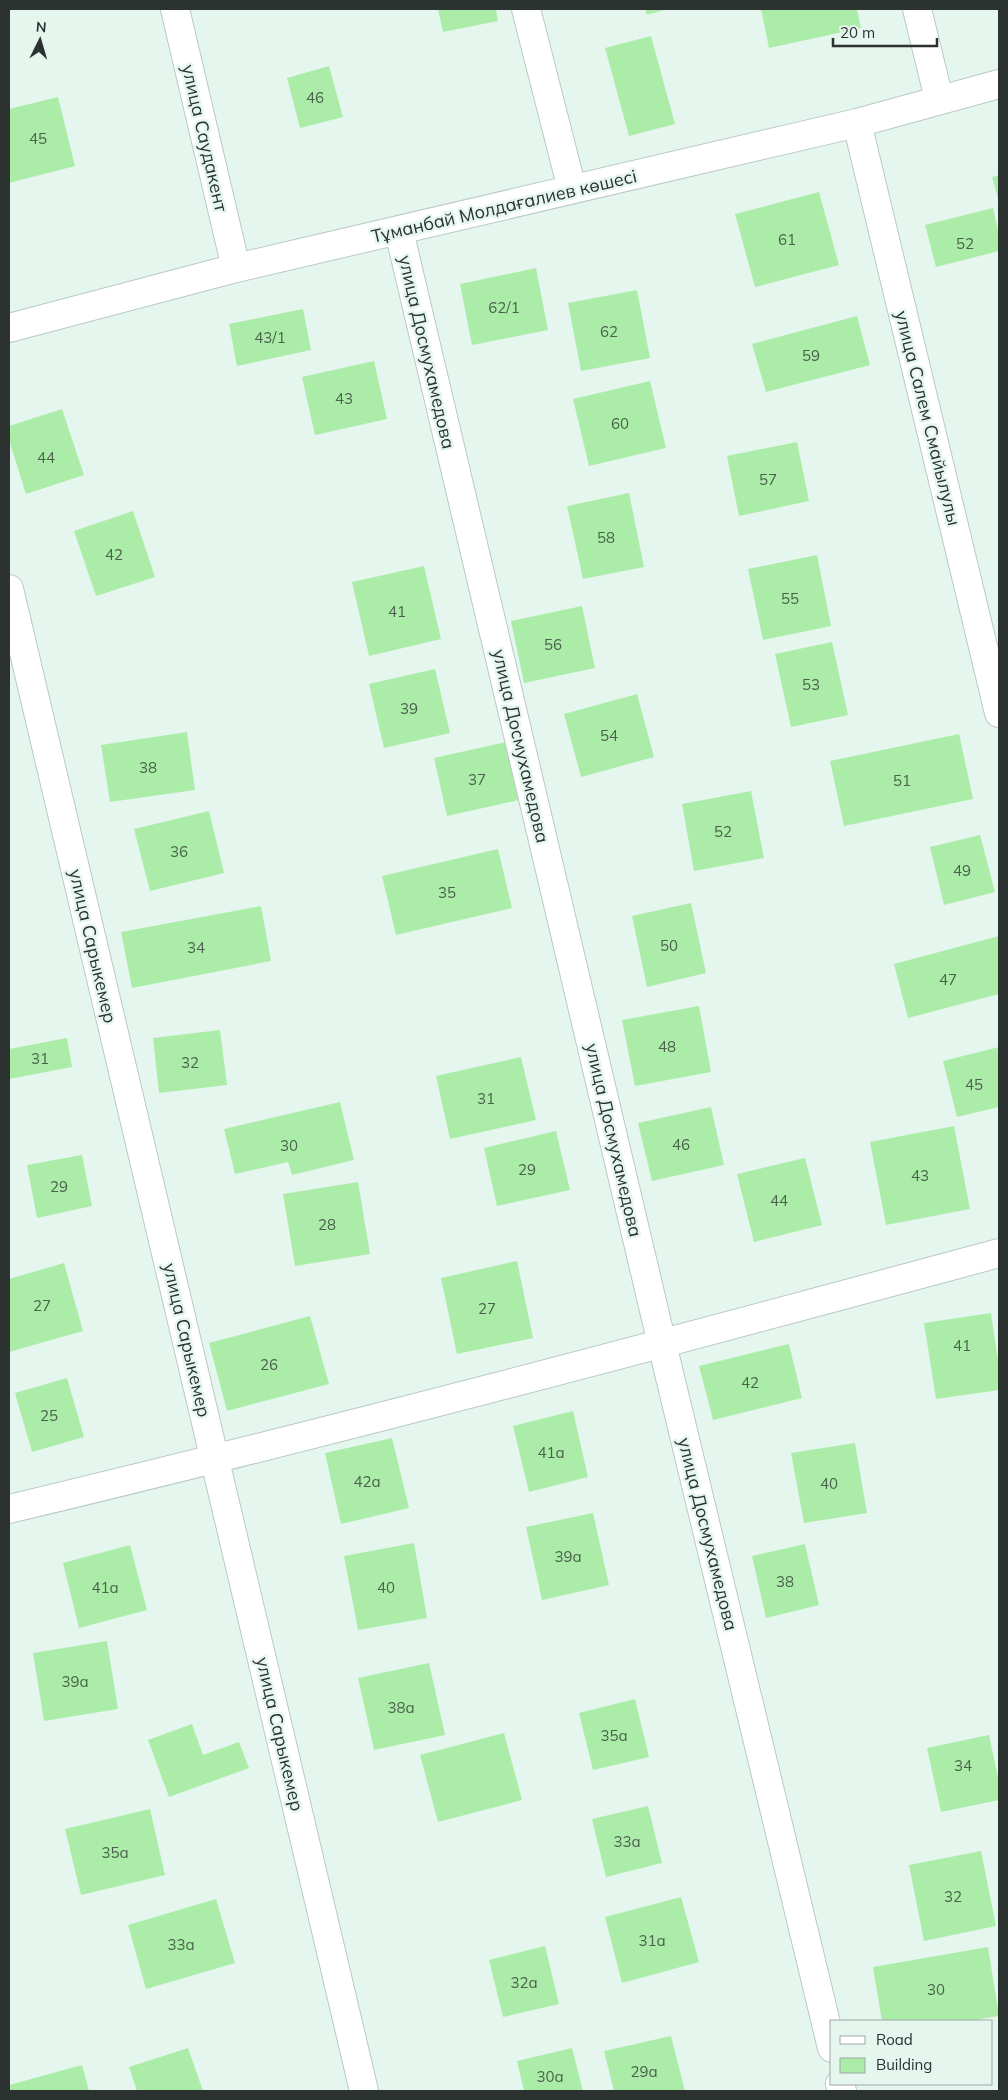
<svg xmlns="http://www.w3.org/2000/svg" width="1008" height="2100" font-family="Mulish,sans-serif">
  <rect width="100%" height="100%" fill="#e5f6ef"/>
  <path fill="#abeda8" d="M438,9H496L498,21L443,32Z
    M645,9H667L647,15Z
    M761,9H857L861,28L769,48Z
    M651,36L675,124L629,136L605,48Z
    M329,66L343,117L300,128L287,78Z
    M58,97L75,166L9,183V109Z
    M999,175V202L992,177Z
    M819,192L839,265L755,287L735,214Z
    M993,208L999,235V251L936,267L925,225Z
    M536,268L548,330L472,345L460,284Z
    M637,290L650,358L581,371L568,303Z
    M303,309L311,350L237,366L229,324Z
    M857,316L870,365L766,392L752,344Z
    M374,361L387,419L315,435L302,377Z
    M650,381L666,448L589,466L573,399Z
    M62,409L84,475L26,494L9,440V426Z
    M797,442L809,501L739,516L727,456Z
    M629,493L644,567L583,579L567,506Z
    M133,511L155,577L96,596L74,531Z
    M817,555L831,626L763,640L748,569Z
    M424,566L441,639L369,656L352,582Z
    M582,606L595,668L524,683L511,621Z
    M832,642L848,715L791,727L775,654Z
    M435,669L450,733L384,748L369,684Z
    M637,694L654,757L581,777L564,714Z
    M187,732L195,790L110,802L101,745Z
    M959,734L973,799L844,826L830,761Z
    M506,742L519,800L447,816L434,758Z
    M751,791L764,858L694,871L682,804Z
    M209,811L224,873L150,891L134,829Z
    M980,835L995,892L944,905L930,847Z
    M498,849L512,908L396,935L382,876Z
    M691,903L706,973L647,987L632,916Z
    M261,906L271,961L132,988L121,932Z
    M999,936V994L908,1018L894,964Z
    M699,1006L711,1072L635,1086L622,1020Z
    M220,1030L227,1085L159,1093L153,1038Z
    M67,1038L72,1067L9,1079V1049Z
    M999,1047V1107L957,1117L943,1061Z
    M521,1057L536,1120L450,1139L436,1076Z
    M340,1102L354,1160L292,1175L288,1162L235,1174L224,1129Z
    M711,1107L724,1165L652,1181L638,1123Z
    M954,1126L970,1209L886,1225L870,1142Z
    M556,1131L570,1190L497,1206L484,1148Z
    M82,1155L92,1206L37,1218L27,1165Z
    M805,1158L822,1225L754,1242L737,1174Z
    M358,1182L370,1254L295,1266L283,1194Z
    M517,1261L533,1338L457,1354L441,1278Z
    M64,1263L83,1331L9,1352V1279Z
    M991,1313L999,1367V1390L936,1399L924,1323Z
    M310,1316L329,1384L227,1411L209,1343Z
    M789,1344L802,1398L713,1420L699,1366Z
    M67,1378L84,1437L32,1452L15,1393Z
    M573,1411L588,1477L529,1492L513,1426Z
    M392,1438L409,1508L341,1524L325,1453Z
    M855,1443L867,1513L804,1523L791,1453Z
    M593,1513L609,1585L542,1600L526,1527Z
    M414,1543L427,1618L358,1630L344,1556Z
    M805,1544L819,1605L766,1618L752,1556Z
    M130,1545L147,1610L79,1628L63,1563Z
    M107,1641L118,1709L44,1721L33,1653Z
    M429,1663L445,1735L374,1750L358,1678Z
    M635,1699L649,1757L593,1770L579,1713Z
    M192,1724L203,1755L239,1742L249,1768L169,1797L148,1740Z
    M504,1733L522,1800L438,1822L420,1755Z
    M989,1735L999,1782V1800L941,1812L927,1748Z
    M648,1806L662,1863L606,1877L592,1819Z
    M150,1809L165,1875L81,1895L65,1829Z
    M981,1851L996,1926L924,1941L909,1865Z
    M681,1897L699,1962L622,1983L605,1917Z
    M216,1899L235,1963L146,1989L128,1925Z
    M545,1946L559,2004L503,2017L489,1960Z
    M988,1947L999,2016L968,2021H882L873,1967Z
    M671,2036L685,2091H614L604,2051Z
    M188,2048L203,2091H137L129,2067Z
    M572,2048L583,2091H524L517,2061Z
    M82,2065L89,2091H9V2085Z"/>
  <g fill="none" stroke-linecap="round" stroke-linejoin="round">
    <defs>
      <path id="minor" d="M175,9L236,268
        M526,9L572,189
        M917,9L939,99
        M857,123L999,713
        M399,231L662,1344L832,2048
        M9,328L236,268L857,123L999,84
        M9,589L364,2091
        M9,1509C340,1430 670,1342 999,1253
        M840,2084L842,2091"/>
    </defs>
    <use href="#minor" stroke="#bacac3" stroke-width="30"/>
    <use href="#minor" stroke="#fff" stroke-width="28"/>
  </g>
  <g text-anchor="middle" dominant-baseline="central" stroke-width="5" stroke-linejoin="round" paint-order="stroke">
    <g font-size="15" fill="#4b614d">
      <text x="315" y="97">46</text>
      <text x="38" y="138">45</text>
      <text x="787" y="239">61</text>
      <text x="965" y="243">52</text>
      <text x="504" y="307">62/1</text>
      <text x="609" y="331">62</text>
      <text x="270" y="337">43/1</text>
      <text x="811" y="355">59</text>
      <text x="344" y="398">43</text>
      <text x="620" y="423">60</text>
      <text x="46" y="457">44</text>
      <text x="768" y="479">57</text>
      <text x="606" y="537">58</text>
      <text x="114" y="554">42</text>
      <text x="790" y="598">55</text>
      <text x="397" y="611">41</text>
      <text x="553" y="644">56</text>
      <text x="811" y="684">53</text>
      <text x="409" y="708">39</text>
      <text x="609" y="735">54</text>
      <text x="148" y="767">38</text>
      <text x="477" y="779">37</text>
      <text x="902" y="780">51</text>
      <text x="723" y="831">52</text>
      <text x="179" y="851">36</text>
      <text x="962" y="870">49</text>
      <text x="447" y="892">35</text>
      <text x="669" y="945">50</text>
      <text x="196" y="947">34</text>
      <text x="948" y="979">47</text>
      <text x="667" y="1046">48</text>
      <text x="40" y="1058">31</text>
      <text x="190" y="1062">32</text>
      <text x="974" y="1084">45</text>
      <text x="486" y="1098">31</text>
      <text x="681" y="1144">46</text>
      <text x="289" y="1145">30</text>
      <text x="527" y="1169">29</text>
      <text x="920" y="1175">43</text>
      <text x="59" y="1186">29</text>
      <text x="779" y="1200">44</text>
      <text x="327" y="1224">28</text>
      <text x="42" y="1305">27</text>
      <text x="487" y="1308">27</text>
      <text x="962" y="1345">41</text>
      <text x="269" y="1364">26</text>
      <text x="750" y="1382">42</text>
      <text x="49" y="1415">25</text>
      <text x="551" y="1452">41а</text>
      <text x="367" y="1481">42а</text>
      <text x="829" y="1483">40</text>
      <text x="568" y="1556">39а</text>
      <text x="785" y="1581">38</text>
      <text x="105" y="1587">41а</text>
      <text x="386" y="1587">40</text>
      <text x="75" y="1681">39а</text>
      <text x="401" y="1707">38а</text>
      <text x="614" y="1735">35а</text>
      <text x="963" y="1765">34</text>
      <text x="627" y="1841">33а</text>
      <text x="115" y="1852">35а</text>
      <text x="953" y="1896">32</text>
      <text x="652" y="1940">31а</text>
      <text x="181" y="1944">33а</text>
      <text x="524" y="1982">32а</text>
      <text x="936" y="1989">30</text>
      <text x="644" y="2071">29а</text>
      <text x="550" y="2076">30а</text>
    </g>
    <g font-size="18" fill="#2b322f" stroke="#e5f6ef">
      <text transform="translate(205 138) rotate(77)">улица Саудакент</text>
      <text transform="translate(504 206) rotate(-13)">Тұманбай Молдағалиев көшесі</text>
      <text transform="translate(427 352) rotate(77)">улица Досмухамедова</text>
      <text transform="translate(928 418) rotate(76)">улица Салем Смайылулы</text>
      <text transform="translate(521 746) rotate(77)">улица Досмухамедова</text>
      <text transform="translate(93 946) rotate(77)">улица Сарыкемер</text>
      <text transform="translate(614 1140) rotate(77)">улица Досмухамедова</text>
      <text transform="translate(187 1340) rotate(77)">улица Сарыкемер</text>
      <text transform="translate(708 1534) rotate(76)">улица Досмухамедова</text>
      <text transform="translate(280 1734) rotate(77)">улица Сарыкемер</text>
    </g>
  </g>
  <rect width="1008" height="2100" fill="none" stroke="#2b322f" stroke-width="20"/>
  <rect x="830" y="2020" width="162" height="65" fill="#e5f6ef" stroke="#9ba8a2"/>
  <rect x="840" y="2036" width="25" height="8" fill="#ffffff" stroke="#9ba8a2"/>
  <text x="876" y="2045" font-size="15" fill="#2b322f">Road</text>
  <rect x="840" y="2058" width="25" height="15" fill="#abeda8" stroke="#9ba8a2"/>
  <text x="876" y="2070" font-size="15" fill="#2b322f">Building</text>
  <g transform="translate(40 40) rotate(5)" stroke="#e5f6ef" stroke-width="4" paint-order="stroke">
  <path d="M0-4L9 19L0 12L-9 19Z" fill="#2b322f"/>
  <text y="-8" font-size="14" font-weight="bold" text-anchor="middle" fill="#2b322f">N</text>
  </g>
  <path d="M833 38v8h104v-8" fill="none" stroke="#2b322f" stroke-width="2.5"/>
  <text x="840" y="38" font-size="15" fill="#2b322f" stroke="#e5f6ef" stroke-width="4" paint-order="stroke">20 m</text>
</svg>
